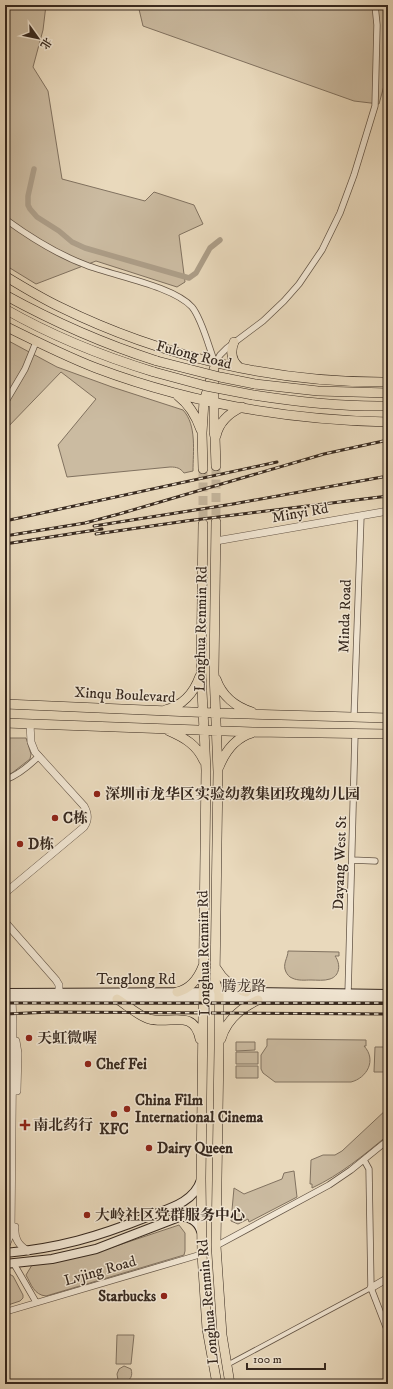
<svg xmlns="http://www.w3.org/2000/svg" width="393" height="1389" font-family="'IM FELL DW Pica','Noto Serif SC',serif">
  <rect width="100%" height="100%" fill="#e9d9bc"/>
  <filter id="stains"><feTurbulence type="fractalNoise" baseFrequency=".005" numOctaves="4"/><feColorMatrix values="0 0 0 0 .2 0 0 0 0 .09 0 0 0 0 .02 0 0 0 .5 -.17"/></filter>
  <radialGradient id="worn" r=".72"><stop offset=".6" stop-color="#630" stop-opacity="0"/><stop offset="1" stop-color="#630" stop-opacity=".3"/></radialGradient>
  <path fill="#cbbba1" stroke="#817260" d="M5,5H46L43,30L33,67L48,91L62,179L145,201L154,192L194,205L203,224L179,235L185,282L177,287L96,261L36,284L5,265Z
    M138,5H388V71L379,104L354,101L143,26Z
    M5,339L57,367L112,387L183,410C197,425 193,452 193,471L184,473C180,468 177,467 170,467L67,477L58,445L96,399L61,372L5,430Z
    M5,738H26L31,754L30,759L12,773L5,776Z
    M288,951L339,952V956H335C341,964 340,976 330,979C324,981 317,980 311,980C305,980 298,981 292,978C289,977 287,974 286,972C282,964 288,958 288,951Z
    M267,1039L366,1040V1046H364C377,1060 367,1078 351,1082H275L263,1073L261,1069V1055L267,1046Z
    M236,1042H255V1050L236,1051Z
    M375,1047H388V1072H374Z
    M236,1052H258V1064H236Z
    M236,1066H258V1078H236Z
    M388,1108V1135C364,1155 340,1175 312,1188V1184H310L311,1160L323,1155H335L342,1151Z
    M294,1171L297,1197L249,1222L248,1219L238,1224L231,1221L234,1188L244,1194L282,1179L284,1173Z
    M179,1225L185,1233V1251L184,1255L46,1296C34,1295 31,1284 26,1275L32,1265L98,1252Z
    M5,1272L13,1276L23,1295V1298L20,1301L5,1306Z
    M117,1335H134L131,1364H116Z
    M124,1366L131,1369C133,1376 131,1380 123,1383L118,1380L117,1374L119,1369Z"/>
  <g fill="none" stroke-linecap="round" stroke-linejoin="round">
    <path stroke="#ac9d87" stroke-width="5.5" d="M34,169L28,196V205L30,209L37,217L59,231L72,242L85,248L189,278L196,273L210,248L220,240"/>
    <path stroke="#c5b69d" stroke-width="9" stroke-dasharray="9 4.5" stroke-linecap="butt" d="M216,466V522
      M203,469V524"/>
    <defs>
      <path id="pedestrian" d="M227,1365L371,1288"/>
      <path id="minor" d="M5,219C31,238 56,254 86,265C114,276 173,286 192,307C202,319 209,348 215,363
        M215,364L220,355L227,348L263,321L284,301L299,284L322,250L340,213L354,175L375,106L377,25L375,5
        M5,403L25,369L36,342
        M354,717L361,516
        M5,780C18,775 29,766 39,756
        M352,860L375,861
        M348,994L355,734
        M364,1160L369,1169L371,1288L388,1332
        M216,1246L329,1185L351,1170L388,1140
        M14,1264L36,1302
        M5,1312L202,1254"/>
      <path id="tertiary" d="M216,541L388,511
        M5,893L84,827C89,820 88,813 84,806L35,752L31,742L30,724
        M5,922L56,980L59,985V993
        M16,1041L18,1053L17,1091
        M15,1227C14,1238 18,1245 28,1251
        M5,1248L11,1233L13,1023L12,999
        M371,1288L388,1278"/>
      <path id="secondary" d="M5,993L246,992L388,994
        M5,999L388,1000
        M5,1253C59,1248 97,1237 147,1217C167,1209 194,1203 201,1180
        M5,1264L52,1259L96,1249L179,1217C189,1216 198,1221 201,1231"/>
      <path id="primary" d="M5,276C23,287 41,298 60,307C162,357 275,383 388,382
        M5,326C35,341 65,356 96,368C189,403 289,420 388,422
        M234,342C230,352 231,361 240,368
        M214,381V432L215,437L216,466
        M178,396C190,405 196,416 201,430
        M216,436C219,422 229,413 242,407
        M203,469L202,433L204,401L214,369
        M216,522L214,672L218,772L215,981L219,993V1048L216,1246L222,1335L230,1384
        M203,524L201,671L206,770L201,1179L202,1254L207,1329L217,1384
        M216,679C222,696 236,707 252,712
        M5,704L215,713L388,718
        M165,710C182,706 194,693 200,676
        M5,723L253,732L388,734
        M169,731C185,738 197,745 204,761
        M219,767C225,752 235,738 252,733
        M216,968C223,980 232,988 246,992
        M177,992C190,989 198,979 203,966
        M117,999C127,1005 137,1015 149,1019C170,1025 194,1008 200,1039
        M221,1039C226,1021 241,1008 258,1000"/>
      <path id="trunk" d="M5,295C54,322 104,344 157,361
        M5,309C52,336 102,356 154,372
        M255,384L318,391L388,393
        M253,395C298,402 342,407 388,406"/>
    </defs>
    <use href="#pedestrian" stroke="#645546" stroke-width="5.5"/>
    <use href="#minor" stroke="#645546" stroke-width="7"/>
    <use href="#tertiary" stroke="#645546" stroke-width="8"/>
    <use href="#secondary" stroke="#37291f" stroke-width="10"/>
    <use href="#primary" stroke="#37291f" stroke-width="10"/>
    <use href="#trunk" stroke="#37291f" stroke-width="10"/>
    <use href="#pedestrian" stroke="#f1e6d3" stroke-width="4"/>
    <use href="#minor" stroke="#f1e6d3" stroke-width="5.5"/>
    <use href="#tertiary" stroke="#f1e6d3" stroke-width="7"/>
    <use href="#secondary" stroke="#f1e6d3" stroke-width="8"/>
    <use href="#primary" stroke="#e9d9bc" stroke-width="9"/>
    <use href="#trunk" stroke="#e9d9bc" stroke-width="9"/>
    <defs>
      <path id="rail" d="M5,521L277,462
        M94,526L233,504L388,476
        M96,534L186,521L388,496
        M5,536L85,523L119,514L324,454L388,440
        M5,544L102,529
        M5,1003H388
        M5,1014L52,1012L388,1014"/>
    </defs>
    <use href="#rail" stroke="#37291f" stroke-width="3"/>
    <use href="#rail" stroke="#f1e6d3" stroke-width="1.5" stroke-dasharray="4.5" stroke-linecap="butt"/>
    <defs>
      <path id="trunk-bridge" d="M157,361L220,377L255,384
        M154,372L206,386L253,395"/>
    </defs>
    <use href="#trunk-bridge" stroke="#37291f" stroke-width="10" stroke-linecap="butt"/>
    <use href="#trunk-bridge" stroke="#e9d9bc" stroke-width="9"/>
  </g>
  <g fill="#8f2418" stroke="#f1e6d3" stroke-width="1.5">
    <circle cx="97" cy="794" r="4"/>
    <circle cx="55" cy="818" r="4"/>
    <circle cx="20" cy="844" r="4"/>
    <circle cx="29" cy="1038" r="4"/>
    <circle cx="88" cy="1064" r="4"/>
    <circle cx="127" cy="1109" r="4"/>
    <circle cx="114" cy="1114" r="4"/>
    <path d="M23 1119h4v4h4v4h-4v4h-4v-4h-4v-4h4z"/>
    <circle cx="149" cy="1148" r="4"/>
    <circle cx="87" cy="1215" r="4"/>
    <circle cx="164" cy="1296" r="4"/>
  </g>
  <g text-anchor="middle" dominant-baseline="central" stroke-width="3" stroke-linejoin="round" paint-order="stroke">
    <g font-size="15" fill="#37291f" stroke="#f1e6d3">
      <text transform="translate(194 355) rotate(14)">Fulong Road</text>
      <text transform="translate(300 513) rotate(-10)">Minyi Rd</text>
      <text transform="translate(345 616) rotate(-88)">Minda Road</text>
      <text transform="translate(201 629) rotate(-89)">Longhua Renmin Rd</text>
      <text transform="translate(125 695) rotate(3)">Xinqu Boulevard</text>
      <text transform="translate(340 863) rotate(-88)">Dayang West St</text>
      <text transform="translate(204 953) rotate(-91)">Longhua Renmin Rd</text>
      <text x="136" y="979">Tenglong Rd</text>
      <text x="244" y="986">腾龙路</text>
      <text transform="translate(100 1271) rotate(-16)">Lvjing Road</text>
      <text transform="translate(208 1302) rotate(-95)">Longhua Renmin Rd</text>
    </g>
    <g font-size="15" font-weight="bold" fill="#37291f" stroke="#f1e6d3" text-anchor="start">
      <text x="105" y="794">深圳市龙华区实验幼教集团玫瑰幼儿园</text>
      <text x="63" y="818">C栋</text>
      <text x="28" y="844">D栋</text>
      <text x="37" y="1038">天虹微喔</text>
      <text x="96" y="1064">Chef Fei</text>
      <text x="135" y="1100">China Film<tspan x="135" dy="17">International Cinema</tspan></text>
      <text x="33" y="1125">南北药行</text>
      <text x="114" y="1129" text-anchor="middle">KFC</text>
      <text x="157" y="1148">Dairy Queen</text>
      <text x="95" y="1215">大岭社区党群服务中心</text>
      <text x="156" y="1296" text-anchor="end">Starbucks</text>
    </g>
  </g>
  <rect width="393" height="1389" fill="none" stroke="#e9d9bc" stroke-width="20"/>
  <rect x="6" y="6" width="381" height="1377" fill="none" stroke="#37291f" stroke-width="2"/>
  <rect x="10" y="10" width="373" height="1369" fill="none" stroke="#37291f"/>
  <g transform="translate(38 38) rotate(123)" stroke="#f1e6d3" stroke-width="3" paint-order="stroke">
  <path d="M0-3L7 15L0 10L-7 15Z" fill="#37291f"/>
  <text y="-6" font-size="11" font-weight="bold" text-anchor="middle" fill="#37291f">北</text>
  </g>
  <path d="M247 1363v6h78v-6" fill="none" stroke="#37291f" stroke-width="2"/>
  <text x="253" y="1363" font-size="12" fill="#37291f" stroke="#f1e6d3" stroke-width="3" paint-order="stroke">100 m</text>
  <rect width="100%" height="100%" filter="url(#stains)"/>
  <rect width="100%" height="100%" fill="url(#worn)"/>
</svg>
